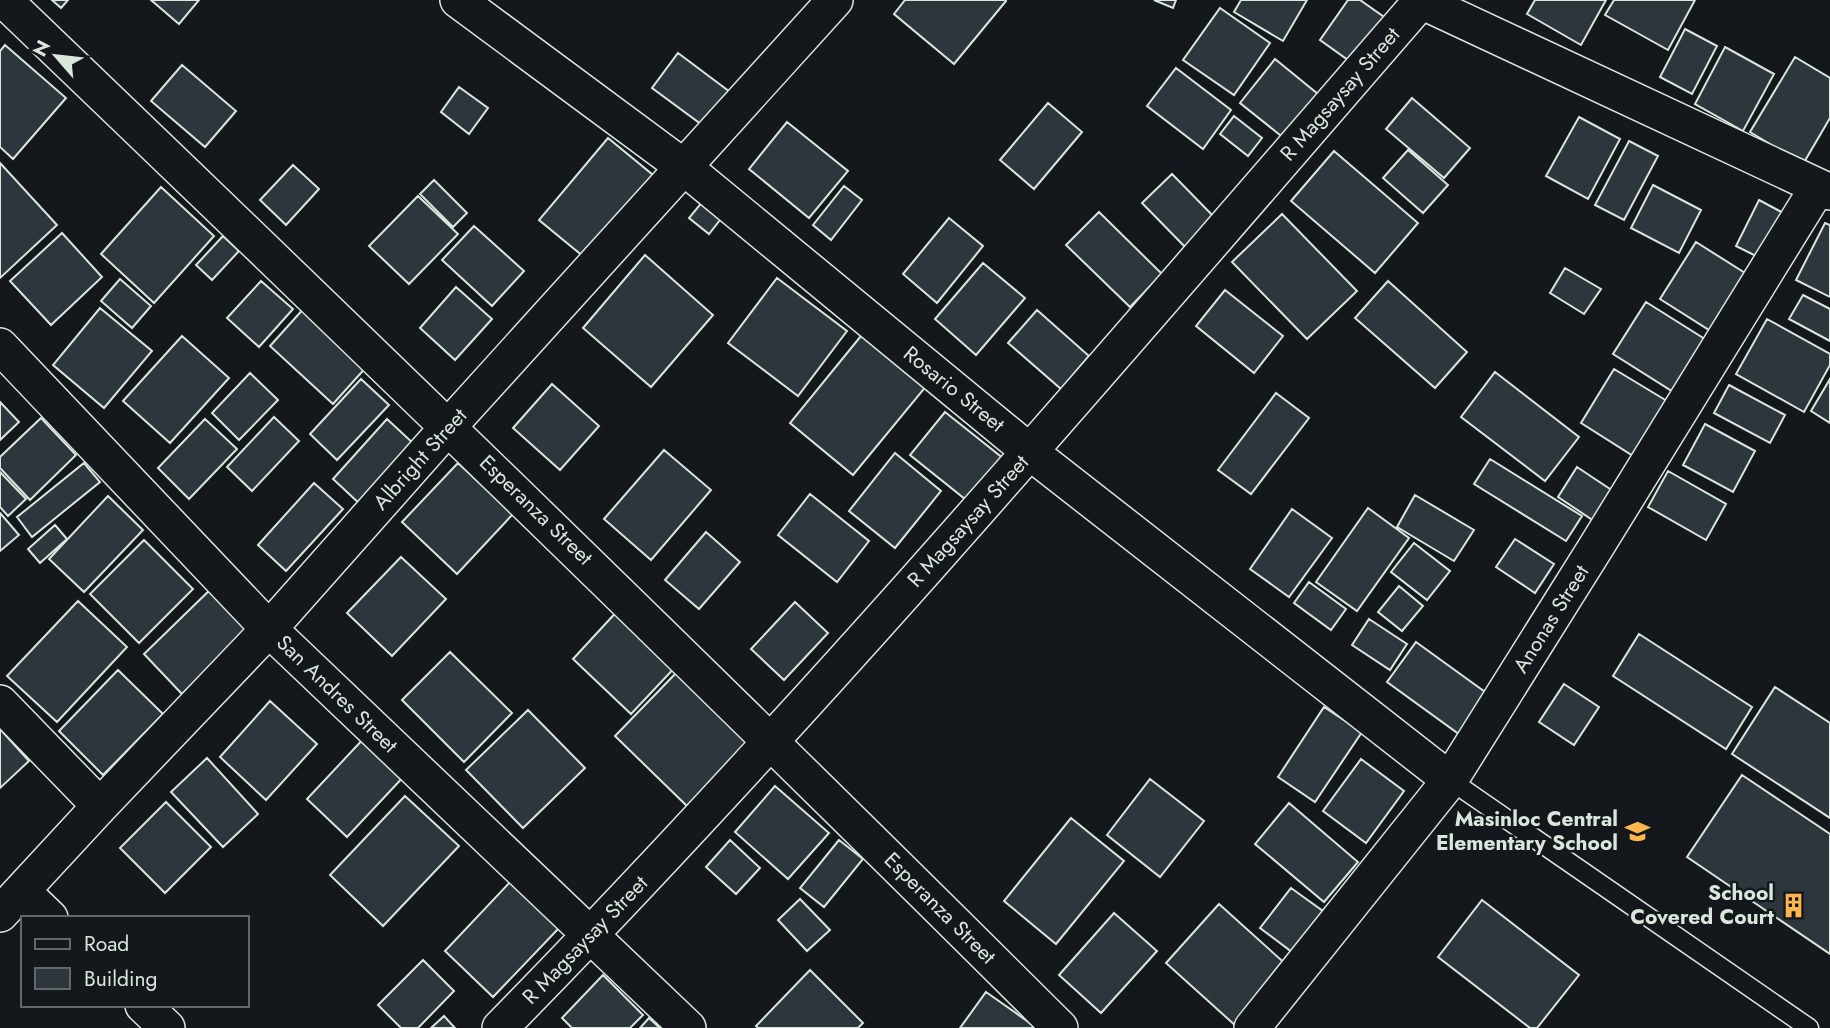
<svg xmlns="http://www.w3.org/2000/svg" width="1830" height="1028" font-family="Jost,sans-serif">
  <rect width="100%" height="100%" fill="#14181c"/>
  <path fill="#2c363c" stroke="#d8e6dc" stroke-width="2" d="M52,0H68L61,8Z
    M151,0H199L179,24Z
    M905,0H1005L1006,1L954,64L894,14Z
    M1154,0H1176L1173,8Z
    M1241,0H1307L1283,41L1234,12Z
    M1348,0H1360L1387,19L1355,65L1320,40Z
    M1535,0H1606L1581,45L1527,14Z
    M1614,0H1695L1668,50L1605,15Z
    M1220,8L1270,43L1234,95L1183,60Z
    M1685,29L1717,46L1692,94L1660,77Z
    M5,45L66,98L13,159L0,147V51Z
    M1725,47L1774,74L1743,131L1695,104Z
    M678,53L730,92L705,127L652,88Z
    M1795,57L1830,78V118L1803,164L1750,132Z
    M1275,59L1324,99L1290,143L1240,103Z
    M182,65L236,111L205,147L151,101Z
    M1176,68L1231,110L1203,149L1147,106Z
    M459,87L488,108L469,134L441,112Z
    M1412,98L1470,148L1444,178L1386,129Z
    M1048,103L1082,132L1034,189L1000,160Z
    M1234,116L1262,138L1248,156L1220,134Z
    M1579,117L1620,139L1588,199L1546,176Z
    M787,122L848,171L809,218L749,169Z
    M608,138L653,175L584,257L539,220Z
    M1629,141L1658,156L1624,220L1595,205Z
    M1408,150L1448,185L1423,213L1383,178Z
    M1334,151L1418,223L1375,273L1291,201Z
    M0,163L57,225L0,278Z
    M293,165L319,189L286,225L260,200Z
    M1172,174L1220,223L1190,252L1142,203Z
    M434,180L467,213L453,227L420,194Z
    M1653,185L1701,210L1679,253L1631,228Z
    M844,186L862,200L831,240L813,225Z
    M161,187L214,236L154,303L101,254Z
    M708,195L727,211L709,234L689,218Z
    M418,196L458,234L409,284L369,246Z
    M1759,200L1787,215L1764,260L1736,246Z
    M1099,212L1162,274L1130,307L1066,245Z
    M1282,214L1357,291L1307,339L1232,262Z
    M949,218L983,246L937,303L903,274Z
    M1825,223L1830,225V297L1796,280Z
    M474,226L524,271L492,306L442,260Z
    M62,233L102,277L51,325L10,281Z
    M223,236L239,251L212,280L196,265Z
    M1696,242L1753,278L1717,335L1660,299Z
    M645,255L713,315L651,387L583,328Z
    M983,263L1025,298L976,355L935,319Z
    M1565,268L1601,289L1584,314L1550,293Z
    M777,278L847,331L798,396L728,343Z
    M120,279L151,306L132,328L101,301Z
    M261,281L293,309L259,347L227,318Z
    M1388,281L1467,352L1435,388L1355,318Z
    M456,287L492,319L455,360L420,328Z
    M1225,290L1283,336L1254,373L1196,326Z
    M1803,295L1830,309V341L1789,319Z
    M1646,302L1708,341L1675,393L1613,354Z
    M306,306L369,364L333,404L270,346Z
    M100,308L152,351L104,408L53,365Z
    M1037,310L1089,356L1061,389L1008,343Z
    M1767,319L1830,354V365L1804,412L1736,374Z
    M865,331L928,384L853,475L790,423Z
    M182,336L229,378L170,443L123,401Z
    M1614,369L1672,404L1638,459L1581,423Z
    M1495,372L1579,437L1545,481L1461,417Z
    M250,373L278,400L239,440L212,413Z
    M361,379L389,405L337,460L310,434Z
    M1830,379V423L1811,411Z
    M552,384L599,426L560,470L513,428Z
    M1729,385L1785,415L1770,443L1714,413Z
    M1276,393L1309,418L1251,494L1218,470Z
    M0,402L19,422L0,440Z
    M945,412L1004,459L970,503L910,455Z
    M274,417L299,441L252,491L227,467Z
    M41,418L76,455L30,500L0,468V457Z
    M205,419L237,449L189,499L158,468Z
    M387,419L415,445L361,505L333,479Z
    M1705,424L1755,451L1733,492L1683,465Z
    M664,450L711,490L651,560L604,519Z
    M895,453L941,491L895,548L849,511Z
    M1490,459L1582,516L1566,541L1474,484Z
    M84,463L100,482L32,537L17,517Z
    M458,463L513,514L457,574L402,522Z
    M1577,467L1622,497L1603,527L1558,497Z
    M1668,471L1726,504L1706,540L1648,507Z
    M0,472L26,499L8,516L0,507Z
    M314,483L343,509L286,571L258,545Z
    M810,494L869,541L837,582L778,535Z
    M1415,495L1474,530L1454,561L1397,527Z
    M108,496L143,530L84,592L49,559Z
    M1368,508L1409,538L1357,611L1316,582Z
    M1292,509L1332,538L1289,597L1250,569Z
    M0,513L19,535L0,551Z
    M55,525L67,539L40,563L28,549Z
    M706,532L740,562L699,609L665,580Z
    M1515,539L1554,564L1535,593L1496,567Z
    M144,540L193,589L139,643L90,594Z
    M1414,543L1450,571L1427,600L1391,572Z
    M401,557L446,599L392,656L347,613Z
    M1309,582L1346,609L1331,630L1294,603Z
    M216,584L255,624L182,694L144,654Z
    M1399,586L1423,606L1402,631L1378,612Z
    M78,601L127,647L57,722L7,676Z
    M795,602L828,633L784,680L751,649Z
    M621,607L680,662L631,714L573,659Z
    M1369,619L1407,644L1390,670L1352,645Z
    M1639,634L1752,707L1726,749L1613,676Z
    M1416,642L1492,697L1463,737L1387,682Z
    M450,652L512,713L464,762L402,700Z
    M118,670L163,714L103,775L59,731Z
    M677,672L750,744L688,807L615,736Z
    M1564,684L1599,707L1574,745L1539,722Z
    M1775,687L1830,723V818L1732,754Z
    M270,701L317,744L266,800L220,757Z
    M1324,707L1362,732L1315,802L1278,777Z
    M528,710L585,768L523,828L466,770Z
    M0,729L29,761L0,788Z
    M367,735L407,773L347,837L307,799Z
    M207,758L258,814L223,847L171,792Z
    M1361,759L1404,791L1366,843L1323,811Z
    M1742,775L1830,834V954L1687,857Z
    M1150,779L1204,821L1160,877L1107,835Z
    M775,786L829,833L788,879L735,832Z
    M405,796L459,846L383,926L330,875Z
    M166,802L211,847L165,893L120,848Z
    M1289,803L1358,862L1324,902L1255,844Z
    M1071,818L1124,861L1056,944L1004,901Z
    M730,840L760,868L736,894L706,867Z
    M839,840L863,859L824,907L800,888Z
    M512,880L560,927L493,997L445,951Z
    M1291,888L1327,914L1296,955L1260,928Z
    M800,899L830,930L807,951L778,920Z
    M1482,900L1579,975L1537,1028H1530L1438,957Z
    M1219,904L1290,968L1237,1027L1166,963Z
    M1114,913L1157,951L1101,1013L1059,975Z
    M423,960L454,991L418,1028H401L378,1005Z
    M810,970L863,1023L858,1028H758L756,1026Z
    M603,975L643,1015L630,1028H572L562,1018Z
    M986,992L1037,1028H960Z
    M444,1016L455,1028H431Z
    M649,1018L660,1028H640Z"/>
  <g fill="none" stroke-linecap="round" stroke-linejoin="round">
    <defs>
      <path id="lane" d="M1450,780L1809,1028"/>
      <path id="street" d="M4,0C359,340 712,681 1060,1028
        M458,0L685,168L1030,452L1450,780
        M1419,0L1830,192
        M0,346L269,629L688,1028
        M0,703L100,806
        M22,891L50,918
        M0,914L100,806L269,629L449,426L835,0
        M143,1005L167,1028
        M500,1028C822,699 1120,348 1421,1
        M1252,1028L1450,780L1596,547L1818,187"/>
    </defs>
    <use href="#lane" stroke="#d8e6dc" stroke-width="21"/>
    <use href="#street" stroke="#d8e6dc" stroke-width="38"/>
    <use href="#lane" stroke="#14181c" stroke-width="18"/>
    <use href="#street" stroke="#14181c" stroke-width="35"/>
  </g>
  <defs>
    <symbol id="school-bare" viewBox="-9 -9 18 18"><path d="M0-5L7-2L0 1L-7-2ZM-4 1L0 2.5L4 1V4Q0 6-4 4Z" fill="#ffb74d" stroke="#14181c" stroke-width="2.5" paint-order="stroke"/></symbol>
    <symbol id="building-bare" viewBox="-9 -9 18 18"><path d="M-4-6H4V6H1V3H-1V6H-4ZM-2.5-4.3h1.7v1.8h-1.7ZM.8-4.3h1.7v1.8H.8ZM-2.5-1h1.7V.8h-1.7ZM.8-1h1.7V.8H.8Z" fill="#ffb74d" stroke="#14181c" stroke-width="2.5" paint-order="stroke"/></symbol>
  </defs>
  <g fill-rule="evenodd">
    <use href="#school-bare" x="1620" y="814" width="35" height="35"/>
    <use href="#building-bare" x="1776" y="888" width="35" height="35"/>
  </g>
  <g text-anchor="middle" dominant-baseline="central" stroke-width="5" stroke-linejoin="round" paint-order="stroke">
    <g font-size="21" fill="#d8e6dc" stroke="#14181c">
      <text transform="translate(1340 94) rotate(-49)">R Magsaysay Street</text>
      <text transform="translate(954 389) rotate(39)">Rosario Street</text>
      <text transform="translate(420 459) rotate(-48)">Albright Street</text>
      <text transform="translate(536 510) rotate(44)">Esperanza Street</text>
      <text transform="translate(968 521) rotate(-48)">R Magsaysay Street</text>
      <text transform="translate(1551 619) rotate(-58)">Anonas Street</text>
      <text transform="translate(337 694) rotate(44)">San Andres Street</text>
      <text transform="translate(940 908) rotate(45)">Esperanza Street</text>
      <text transform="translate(585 940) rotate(-46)">R Magsaysay Street</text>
    </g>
    <g font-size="21" font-weight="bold" fill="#d8e6dc" stroke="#14181c" text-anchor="end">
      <text x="1618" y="819">Masinloc Central<tspan x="1618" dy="24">Elementary School</tspan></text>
      <text x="1774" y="893">School<tspan x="1774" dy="24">Covered Court</tspan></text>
    </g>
  </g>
  <rect x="21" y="916" width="228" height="91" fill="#14181c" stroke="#626a69" stroke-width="2"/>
  <rect x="35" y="939" width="35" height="10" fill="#14181c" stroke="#626a69" stroke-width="2"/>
  <text x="84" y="951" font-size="21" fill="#d8e6dc">Road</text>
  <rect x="35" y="968" width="35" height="21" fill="#2c363c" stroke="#626a69" stroke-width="2"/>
  <text x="84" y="986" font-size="21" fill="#d8e6dc">Building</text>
  <g transform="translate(56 56) rotate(298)" stroke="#14181c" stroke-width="5" paint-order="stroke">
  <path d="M0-5L12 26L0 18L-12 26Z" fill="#d8e6dc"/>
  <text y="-10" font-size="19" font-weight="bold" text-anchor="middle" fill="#d8e6dc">N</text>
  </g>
</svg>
